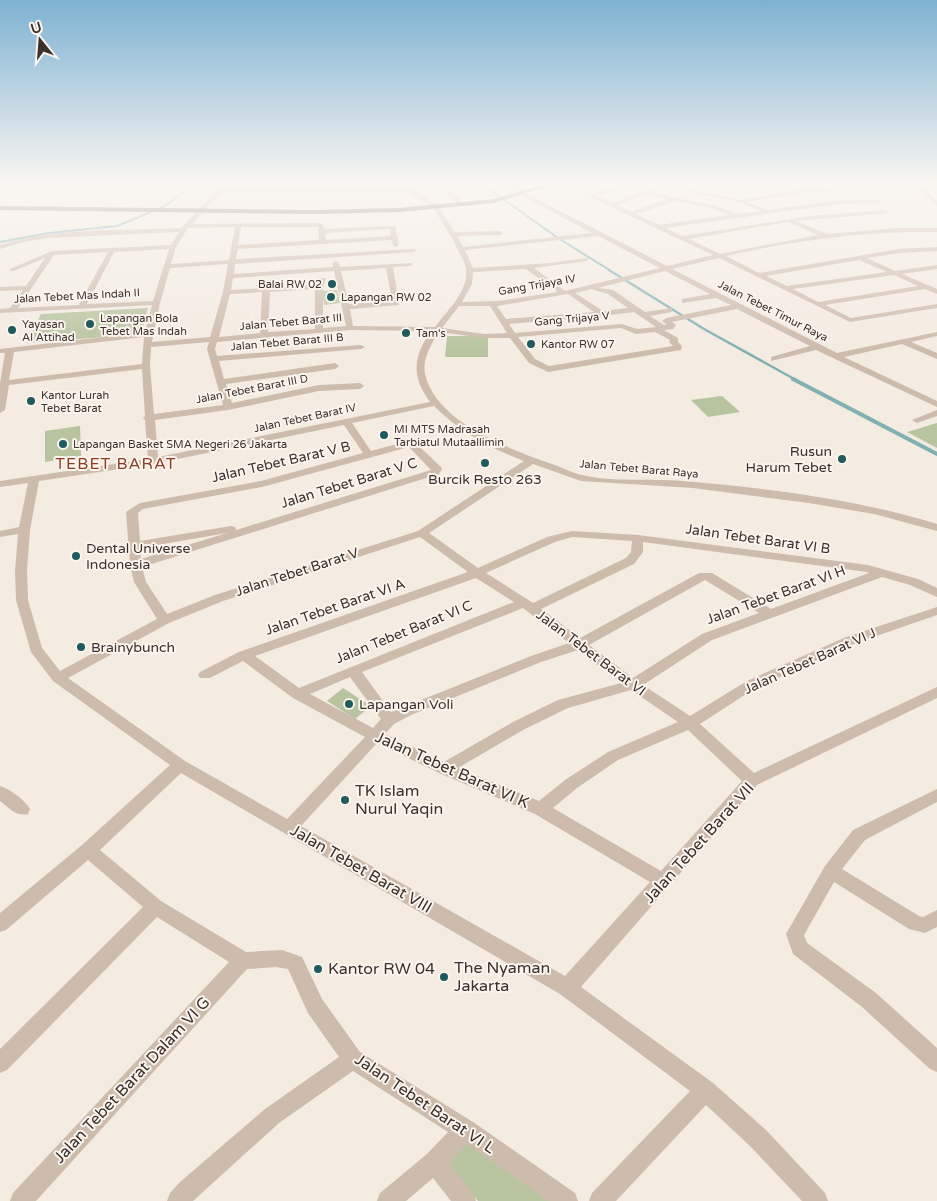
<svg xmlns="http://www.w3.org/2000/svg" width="937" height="1201" font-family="'Varela Round',sans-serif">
  <rect width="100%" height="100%" fill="#f4ebe1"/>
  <path fill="#b8c4a0" d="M337,290L340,303L324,305L322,291Z
    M148,308L141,334L27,343L41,314Z
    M447,336H488V357H445Z
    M722,396L740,412L708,417L691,400Z
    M937,423V448L907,432Z
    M80,426L81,456L45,462V431Z
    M343,688L371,706L355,719L327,701Z
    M468,1134L558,1201H478L446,1163Z"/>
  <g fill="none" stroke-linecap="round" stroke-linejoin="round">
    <path stroke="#7fb0b2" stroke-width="2" d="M482,184L558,238L611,271
      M0,242L49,233L117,226L165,206L184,191L189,184"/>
    <path stroke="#7fb0b2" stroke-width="2.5" d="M609,270L704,329L796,380"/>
    <path stroke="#7fb0b2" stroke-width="4" d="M793,379L937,454"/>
    <path fill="#cdbbac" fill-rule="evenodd" d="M40,184H46L39,190H35Z
      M223,184H229L225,188H406L402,184H408L438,207L455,232L500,231L503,233L500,235L457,236L463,247L592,233L519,194L510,184H516L523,192L667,266L713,255L590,197V195L624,184H632L597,196L612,203L655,187L657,190L651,192L715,206L737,214L762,211L738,202L653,184H663L740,200L808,188L868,186L870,189L808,192L747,202L768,210L839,200H879L881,203L839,204L665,228L682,236L810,216L886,210L888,213L796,221L827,234L898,228H937V232C865,231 796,240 726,256L759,273L899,249L937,247V251L899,253L867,258L895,271L937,265V269L902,274L937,289V294L925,289L825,305L851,318L937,304V308L850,322L719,258L672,269L837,353L937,332V336L911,342L937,353V359L902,344L844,357L937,401V407L816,350L771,361V357L810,346L737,309L672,322L676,325L673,329L664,330L678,338V342L682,346L681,350L548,372L529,363L510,338H484L439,332C431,344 422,360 425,374C436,422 507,448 549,463C559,466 568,471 578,474C611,483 649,478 683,481C768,488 856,499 937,524V531L874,514L809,503L693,488L581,481L533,464L429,533L478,568L547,537L572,531L638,535L868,565L918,579L937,588V597L910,585L882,577L712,640L643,685L690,716L747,681L846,637L937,607V615L856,643L757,687L700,724L754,773L937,687V698L757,785L581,987L713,1083L766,1130L825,1193L828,1201H802L750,1146L706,1105L616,1201H589L592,1193L690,1091L560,994L181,773L100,850L161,901L246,952L282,950L302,957L322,999L360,1052L473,1122L575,1193L578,1201H548L467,1144L449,1163L473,1193L476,1201H451L433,1178L406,1201H377L380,1193L427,1154L448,1132L353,1071L279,1123L193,1201H167L170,1193L180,1182L265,1109L339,1057L308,1013L288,969L276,967L247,969L36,1201H10L13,1193L229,962L157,917L7,1070L0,1073V1049L143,907L88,860L6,930L0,932V913L82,845L170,765L53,681L31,652L16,600L15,571L18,534L0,537V531L19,527L28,483L0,487V481L148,459L145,420L143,418L145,416L142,369L9,385L5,410L0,413V383L5,353H0V349L145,332L152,305L0,313V309L10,308L23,290L0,291V287L26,286L45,258L14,271H10V269L52,251L171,245L179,232L47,238L24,242L0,249V245C58,227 121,231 181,228ZM222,192H409L434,209L452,238L465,264C472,289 448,309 435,327L353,326L350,309L399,305L393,267L410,266L413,264L412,263L340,267L338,262L336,261L333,263V267L234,274L235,264L413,252L416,250L415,249L236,259L238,249L392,240L393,245L396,247L399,245L395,226L324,229L323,225L319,223L192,224ZM646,194L668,199L631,212L617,205ZM675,201L711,208L729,215L659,225L636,214ZM788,222L818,235L720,254L689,239ZM235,227L229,260L171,264L176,247L188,228ZM241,227H318L319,240L238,245ZM390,229L391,236L326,240L325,233ZM598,236L660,268L565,291L534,268L586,261L589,259L588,258L551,263L473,268L465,250ZM169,249L153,301L87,304L114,252ZM108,252L79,305L18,308L54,255ZM859,260L887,272L787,286L766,276ZM228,264L223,292L210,337L152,342L160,303L170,268ZM386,268L392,301L349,304L341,271ZM526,269L558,292L498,301L462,302L472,284L473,272ZM334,271L346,326L323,328V287L326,278H320L317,285L231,290L233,278ZM665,271L710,294L682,299V303L716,298L731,305L666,318L662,321L667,325H664L650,316L672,312V308L645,312L613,290L598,288ZM894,275L918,286L818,302L793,289ZM315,289V329L268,332L270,292ZM591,289L608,294L628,308L603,311L575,293ZM262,292L260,333L219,337L230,294ZM568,294L594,312L506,319L497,306ZM459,306H490L507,333L484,334L442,328ZM634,312L656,327L637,329L622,324L515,333L509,324L602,316ZM621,328L636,334L655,332L670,340L669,342L673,346L549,366L535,359L518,337ZM350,330L431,331C413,357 411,376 430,402L158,457L155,420L228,410L319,391L360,389L364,386L360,383L319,385L232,403L226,384L335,369L339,366L335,363L224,379L219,361L361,349L365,347L361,345L217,356L215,349L217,342ZM144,337L142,364L9,380L14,352ZM209,342L207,349L223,405L154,414L150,366L151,347ZM434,406C460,432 490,448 524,461L418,531L215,595L167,614L146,582L142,567L439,474L442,469L441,467C408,435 414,440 371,451L352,423ZM344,425L363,453L261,481L140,503L126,512L130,565L134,582L157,619L60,671L42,648L28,600L27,571L30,530L39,481L153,464ZM409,447L431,470L236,530L235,527L231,526L140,541L138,513L143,509L262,487ZM227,533L141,559L140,548ZM420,537L468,572L239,652L200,672L198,675L200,678H210L243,661L293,698L365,737L287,819L185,761L68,678L169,623L223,601ZM572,537L632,541L631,552L626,558L533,603L486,573L555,542ZM643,542L867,572L869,573L771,609L712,573H699L580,638L541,609L634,564L643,552ZM476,578L514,602L299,688L255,656ZM705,580L759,613L702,634L633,678L589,645ZM523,608L569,643L531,656L391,712L362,672ZM578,650L621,683L558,700L513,722L444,762L385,734L394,724L411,715L541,662ZM350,677L381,719L373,728L310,694ZM631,690L678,722L608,752L565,780L539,801L458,768L523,730L568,708ZM688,730L742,781L661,871L553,808L577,788L618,760ZM377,743L439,773L535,814L650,882L565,976L301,826Z
      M709,184L734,186L760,184L734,190Z
      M915,184H921L937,201V206Z
      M448,192H452L464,204V206H460L448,194Z
      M937,410V416L917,423L912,420Z
      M0,786C10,789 25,800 30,809L28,814C16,817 8,807 0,801Z
      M937,789V802L865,840L842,869L919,916L923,917L937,910V927L925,933L909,929L834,882L804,935L807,943L876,993L937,1048V1072L930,1069L862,1007L793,954L786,934L825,866L853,830Z"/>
    <path fill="#7d675c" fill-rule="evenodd" d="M547,184H555L494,203L399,212L314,214L0,210V206L314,210L399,208L494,199Z"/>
  </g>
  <linearGradient id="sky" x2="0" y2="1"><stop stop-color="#7eb2d2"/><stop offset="0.52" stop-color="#faf6f2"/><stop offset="1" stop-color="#faf6f2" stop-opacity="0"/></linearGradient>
  <rect width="937" height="352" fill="url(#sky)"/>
  <g fill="#1f5a5e" stroke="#fbf5ee" stroke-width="2">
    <circle cx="332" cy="284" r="5"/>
    <circle cx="331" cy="297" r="5"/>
    <circle cx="90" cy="324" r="5"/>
    <circle cx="12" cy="330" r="5"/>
    <circle cx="406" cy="333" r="5"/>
    <circle cx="531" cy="344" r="5"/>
    <circle cx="31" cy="401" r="5"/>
    <circle cx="384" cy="435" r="5"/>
    <circle cx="63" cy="444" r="5"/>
    <circle cx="842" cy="459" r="5"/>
    <circle cx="485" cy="463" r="5"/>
    <circle cx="76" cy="556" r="5"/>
    <circle cx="81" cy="647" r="5"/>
    <circle cx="349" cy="704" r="5"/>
    <circle cx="345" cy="800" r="5"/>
    <circle cx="318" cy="969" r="5"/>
    <circle cx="444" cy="977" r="5"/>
  </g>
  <g text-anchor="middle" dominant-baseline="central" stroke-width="4" stroke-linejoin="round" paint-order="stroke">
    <g font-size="11" fill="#3b302b" stroke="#fbf5ee" text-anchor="start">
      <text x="322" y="284" text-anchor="end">Balai RW 02</text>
      <text x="341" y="297">Lapangan RW 02</text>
      <text x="100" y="318">Lapangan Bola<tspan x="100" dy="13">Tebet Mas Indah</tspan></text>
      <text x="22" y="324">Yayasan<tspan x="22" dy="13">Al Attihad</tspan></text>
      <text x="416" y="333">Tam's</text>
      <text x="541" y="344">Kantor RW 07</text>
      <text x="41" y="395">Kantor Lurah<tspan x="41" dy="13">Tebet Barat</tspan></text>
      <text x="394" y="429">MI MTS Madrasah<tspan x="394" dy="13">Tarbiatul Mutaallimin</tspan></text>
      <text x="73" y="444">Lapangan Basket SMA Negeri 26 Jakarta</text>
    </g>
    <g font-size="11" fill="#3b302b" stroke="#fbf5ee">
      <text transform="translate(537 285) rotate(-10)">Gang Trijaya IV</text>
      <text transform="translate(77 296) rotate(-3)">Jalan Tebet Mas Indah II</text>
      <text transform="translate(773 311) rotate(27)">Jalan Tebet Timur Raya</text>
      <text transform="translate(572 319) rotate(-5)">Gang Trijaya V</text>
      <text transform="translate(291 322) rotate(-5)">Jalan Tebet Barat III</text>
      <text transform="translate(287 342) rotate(-5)">Jalan Tebet Barat III B</text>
      <text transform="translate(252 389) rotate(-11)">Jalan Tebet Barat III D</text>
      <text transform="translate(305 418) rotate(-12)">Jalan Tebet Barat IV</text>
      <text transform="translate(639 469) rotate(5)">Jalan Tebet Barat Raya</text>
    </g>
    <g font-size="14" fill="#3b302b" stroke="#fbf5ee" text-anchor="start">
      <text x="832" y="451" text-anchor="end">Rusun<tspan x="832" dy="16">Harum Tebet</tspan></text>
      <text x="485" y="479" text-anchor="middle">Burcik Resto 263</text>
      <text x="86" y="548">Dental Universe<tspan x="86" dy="16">Indonesia</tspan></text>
      <text x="91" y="647">Brainybunch</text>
      <text x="359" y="704">Lapangan Voli</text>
    </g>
    <g font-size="14" fill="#3b302b" stroke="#fbf5ee">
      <text transform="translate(281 462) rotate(-13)">Jalan Tebet Barat V B</text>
      <text transform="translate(349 483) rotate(-17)">Jalan Tebet Barat V C</text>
      <text transform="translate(758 539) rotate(8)">Jalan Tebet Barat VI B</text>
      <text transform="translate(297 572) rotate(-18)">Jalan Tebet Barat V</text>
      <text transform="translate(776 595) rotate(-20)">Jalan Tebet Barat VI H</text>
      <text transform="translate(335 607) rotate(-19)">Jalan Tebet Barat VI A</text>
      <text transform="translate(404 632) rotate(-22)">Jalan Tebet Barat VI C</text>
      <text transform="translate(591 653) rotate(37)">Jalan Tebet Barat VI</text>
      <text transform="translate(810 661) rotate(-24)">Jalan Tebet Barat VI J</text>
    </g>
    <g font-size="16" letter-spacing="1" fill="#8c3b22" stroke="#fbf5ee">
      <text x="116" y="464">TEBET BARAT</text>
    </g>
    <g font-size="16" fill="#3b302b" stroke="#fbf5ee">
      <text transform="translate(452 770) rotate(24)">Jalan Tebet Barat VI K</text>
      <text transform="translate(699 843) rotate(-48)">Jalan Tebet Barat VII</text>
      <text transform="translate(361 869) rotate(30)">Jalan Tebet Barat VIII</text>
      <text transform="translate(132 1080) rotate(-47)">Jalan Tebet Barat Dalam VI G</text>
      <text transform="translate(425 1104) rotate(34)">Jalan Tebet Barat VI L</text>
    </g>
    <g font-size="16" fill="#3b302b" stroke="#fbf5ee" text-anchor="start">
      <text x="355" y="791">TK Islam<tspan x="355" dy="18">Nurul Yaqin</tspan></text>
      <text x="454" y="968">The Nyaman<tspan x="454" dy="18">Jakarta</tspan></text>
      <text x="328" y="969">Kantor RW 04</text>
    </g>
  </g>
  <g transform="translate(40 40) rotate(343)" stroke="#fbf5ee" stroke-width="4" paint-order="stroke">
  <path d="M0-4L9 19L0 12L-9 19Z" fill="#3b302b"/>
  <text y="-8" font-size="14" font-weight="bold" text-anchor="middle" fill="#3b302b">U</text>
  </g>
</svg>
